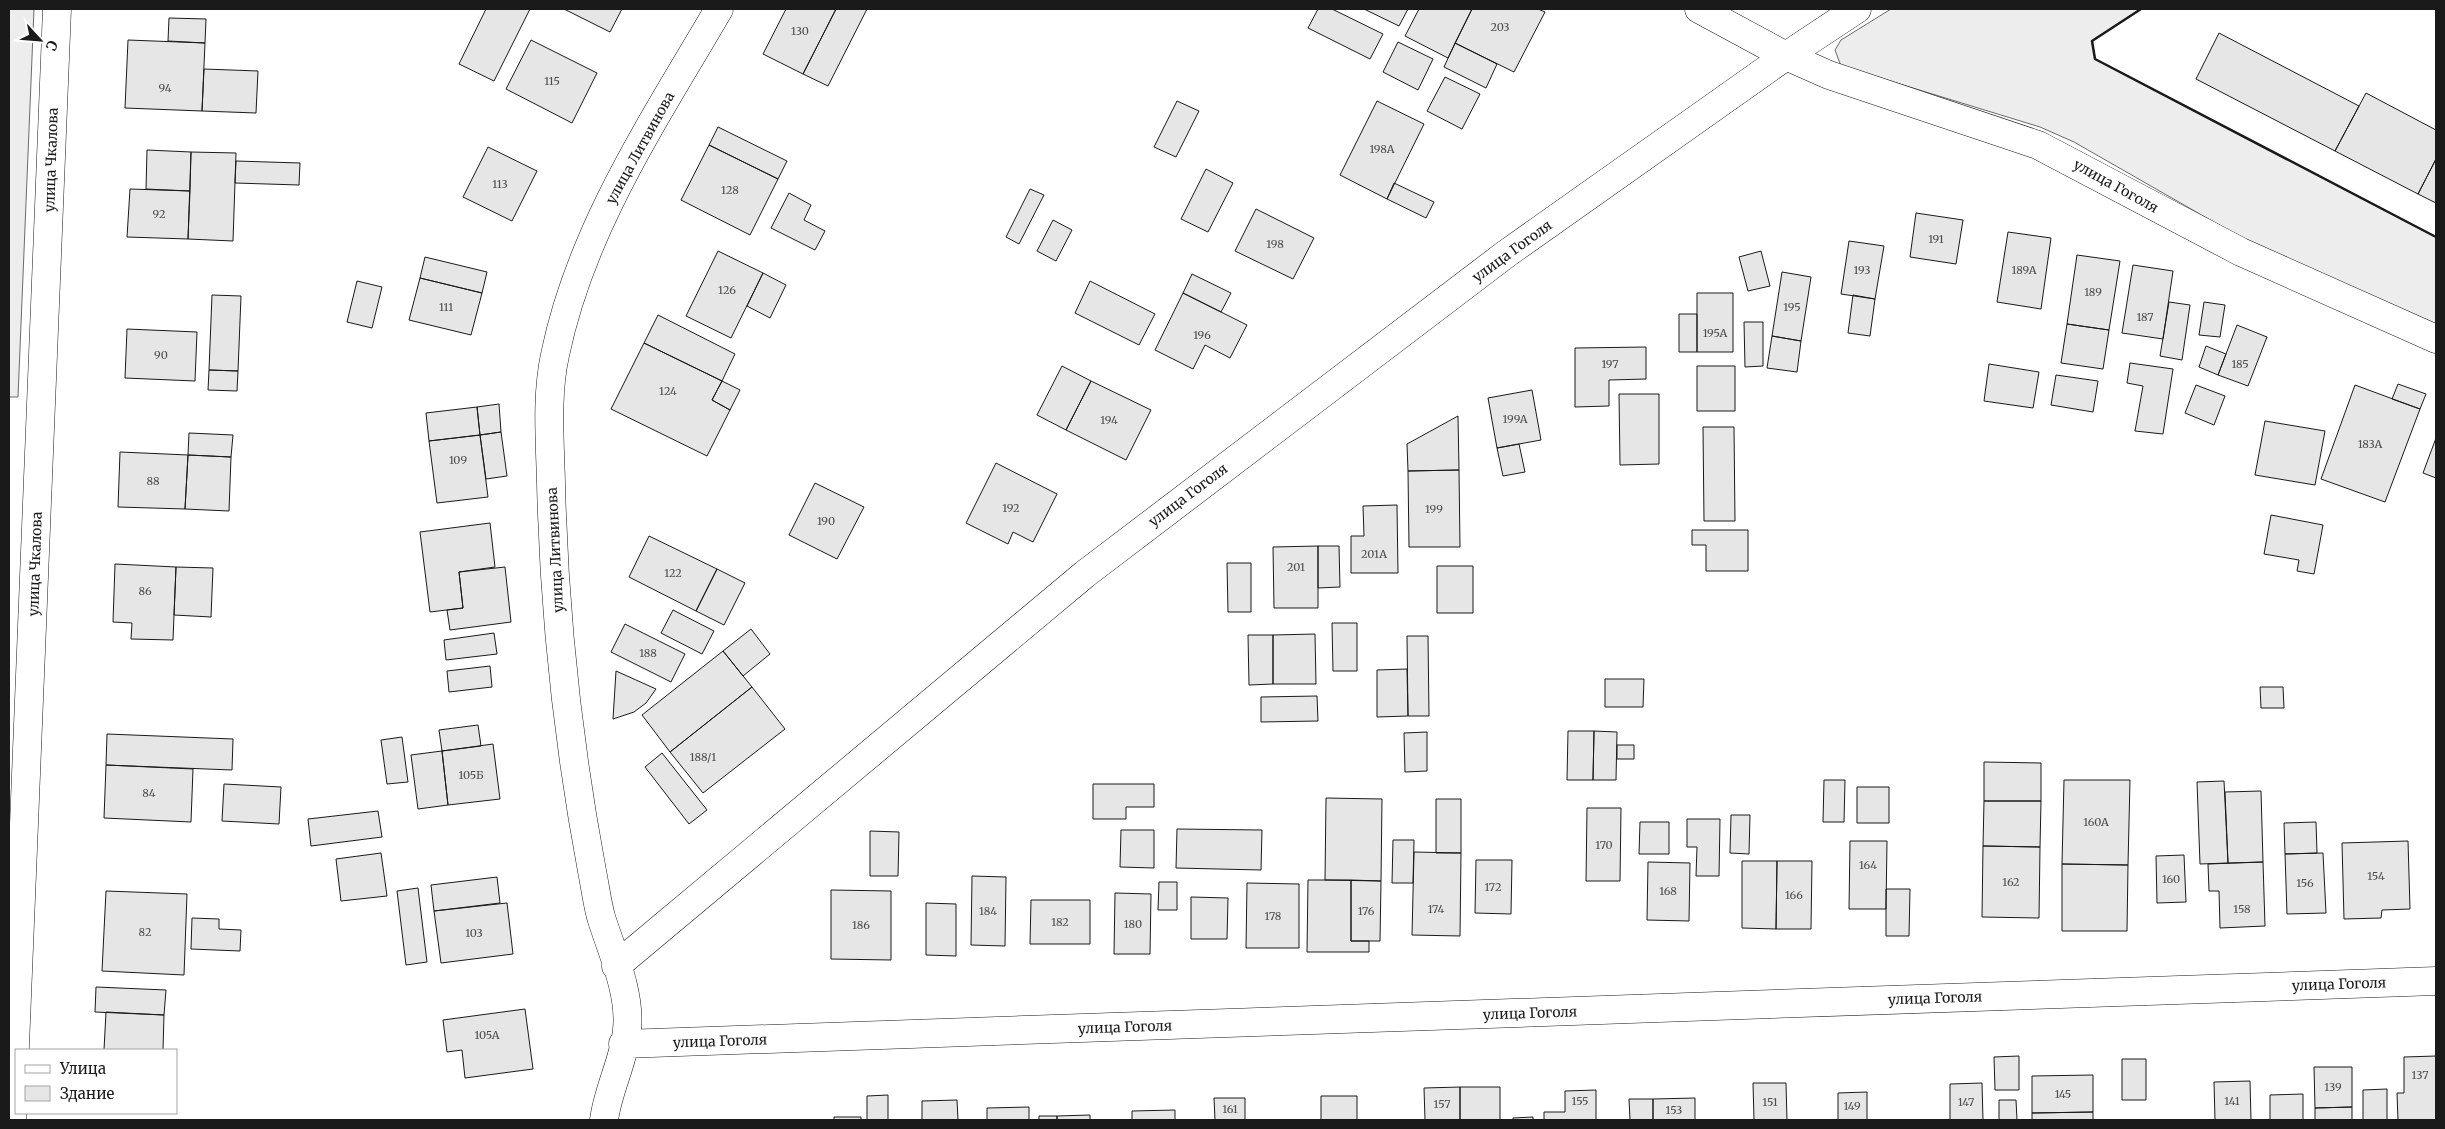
<svg xmlns="http://www.w3.org/2000/svg" width="2445" height="1129" font-family="Merriweather,serif">
  <rect width="100%" height="100%" fill="#fff"/>
  <path fill="#ededed" stroke="#6a6a6a" d="M9,9H34L18,397H9Z
    M1891,9H2141L2092,41L2095,59L2436,237V324L2247,241L2074,142L2040,127L1841,66L1835,50L1841,40Z"/>
  <path fill="#e6e6e6" stroke="#1a1a1a" d="M486,9H530L494,81L459,64Z
    M564,9H622L610,32Z
    M786,9H836L803,74L763,54Z
    M836,9H867L828,86L803,74Z
    M1318,9H1332L1383,34L1370,59L1308,28Z
    M1364,9H1408L1399,26Z
    M1419,9H1472L1448,58L1405,36Z
    M1472,9H1538L1545,12L1514,72L1455,43Z
    M169,18L206,19L205,43L168,41Z
    M2219,33L2359,106L2335,151L2196,79Z
    M128,40L205,43L202,111L125,108Z
    M531,40L597,73L572,123L506,89Z
    M1398,42L1433,59L1418,90L1383,72Z
    M1455,43L1497,64L1486,88L1444,67Z
    M204,69L258,71L256,113L202,111Z
    M1445,77L1480,94L1462,129L1427,111Z
    M2366,93L2436,130V159L2418,194L2335,151Z
    M1177,101L1199,111L1176,157L1154,147Z
    M1377,101L1424,124L1387,199L1340,175Z
    M718,127L787,161L778,179L709,145Z
    M709,145L778,179L750,235L681,200Z
    M488,147L537,171L512,221L463,197Z
    M147,150L191,152L190,191L146,189Z
    M191,152L236,153L233,241L188,239Z
    M2436,159V203L2418,194Z
    M236,161L300,163L299,185L235,183Z
    M1206,169L1233,183L1208,232L1181,219Z
    M1394,183L1434,202L1426,218L1387,199Z
    M130,189L190,191L188,239L127,237Z
    M1030,189L1044,195L1019,244L1006,237Z
    M789,193L811,205L804,220L825,231L815,250L771,228Z
    M1256,209L1314,238L1293,279L1235,251Z
    M1916,213L1963,220L1956,264L1910,257Z
    M1053,220L1072,230L1056,261L1037,251Z
    M2008,232L2051,238L2041,309L1997,302Z
    M1849,241L1884,246L1875,299L1841,294Z
    M718,251L763,273L731,338L686,316Z
    M1761,251L1770,286L1748,291L1739,257Z
    M2077,255L2120,261L2109,330L2067,324Z
    M425,257L487,272L482,293L420,278Z
    M2133,265L2173,271L2163,339L2122,333Z
    M1782,272L1811,277L1801,341L1772,336Z
    M763,273L786,285L770,318L747,306Z
    M1192,274L1231,293L1221,312L1183,293Z
    M420,278L482,293L471,335L409,320Z
    M357,281L382,287L372,328L347,322Z
    M1090,281L1155,314L1139,345L1075,313Z
    M1183,293L1247,325L1230,358L1205,345L1193,369L1155,350Z
    M1697,293H1733V352H1697Z
    M212,295L241,296L238,371L209,370Z
    M1853,295L1875,299L1870,336L1848,333Z
    M2169,302L2190,305L2182,360L2160,356Z
    M2204,302L2225,305L2220,337L2199,335Z
    M1679,314H1697V352H1679Z
    M658,315L735,354L722,381L644,343Z
    M1744,322H1763V366L1745,367Z
    M2067,324L2109,330L2103,369L2061,363Z
    M2237,325L2267,337L2248,386L2218,375Z
    M127,329L197,332L195,381L125,378Z
    M1772,336L1801,341L1797,372L1767,368Z
    M644,343L722,381L712,400L730,410L707,456L611,409Z
    M2206,346L2226,354L2218,375L2199,367Z
    M1646,347V379L1609,380V406L1575,407V348Z
    M2130,363L2173,369L2163,434L2135,431L2143,386L2127,383Z
    M1989,364L2039,372L2033,408L1984,401Z
    M1062,366L1091,381L1066,430L1037,415Z
    M1697,366H1735V411H1697Z
    M209,370L238,371L237,391L208,390Z
    M2056,375L2098,381L2093,412L2051,405Z
    M722,381L740,390L730,410L712,400Z
    M1091,381L1151,410L1126,460L1066,430Z
    M2398,384L2426,394L2420,409L2392,399Z
    M2196,385L2225,396L2214,425L2185,413Z
    M2355,385L2420,409L2385,502L2321,479Z
    M1532,390L1541,440L1497,448L1488,398Z
    M1619,394H1659V464L1620,465Z
    M499,404L501,432L480,435L477,407Z
    M477,407L480,435L429,441L426,413Z
    M1458,416L1459,470L1408,471L1407,444Z
    M2265,421L2325,431L2315,485L2255,475Z
    M1703,427H1734L1735,521H1704Z
    M501,432L507,476L486,479L480,435Z
    M189,433L233,435L231,457L188,455Z
    M480,435L488,497L437,503L429,441Z
    M2436,438V478L2423,473Z
    M1519,444L1525,472L1503,476L1497,448Z
    M120,452L188,455L185,509L118,507Z
    M188,455L231,457L229,511L185,509Z
    M996,463L1057,494L1033,542L1013,532L1008,544L966,523Z
    M1459,470L1460,547H1409L1408,471Z
    M815,483L864,507L837,559L789,535Z
    M1397,505L1398,573H1351V536H1364L1363,506Z
    M2271,515L2323,525L2314,574L2297,571L2299,560L2264,554Z
    M490,523L495,567L459,572L463,608L430,612L420,532Z
    M1692,530H1748V571H1706V545H1692Z
    M649,536L717,569L696,611L629,577Z
    M1318,546V608H1274L1273,547Z
    M1318,546H1339L1340,587L1318,588Z
    M1227,563H1251V612H1228Z
    M115,564L176,567L173,640L131,639L132,623L113,622Z
    M1437,566H1473V613H1437Z
    M176,567L213,568L211,617L174,615Z
    M505,567L511,622L450,630L447,610L463,608L459,572Z
    M717,569L745,583L724,625L696,611Z
    M673,610L714,631L702,654L661,633Z
    M1332,623H1357V671H1333Z
    M625,624L685,654L671,682L611,652Z
    M751,629L770,654L743,676L723,651Z
    M494,633L497,654L446,660L444,640Z
    M1315,634L1316,684H1273V635Z
    M1248,635H1273V684L1249,685Z
    M1407,636H1428L1429,716H1408Z
    M723,651L752,687L670,752L642,715Z
    M490,666L492,687L449,692L447,671Z
    M1407,669L1408,716L1377,717V670Z
    M616,671L656,689L646,703L634,712L613,719Z
    M1605,679H1644L1643,707H1605Z
    M752,687L785,729L703,793L670,752Z
    M2260,687H2283L2284,708H2261Z
    M1317,696L1318,721L1261,722V697Z
    M478,725L481,746L442,751L439,730Z
    M1568,731H1594L1593,780H1567Z
    M1594,731L1617,732L1616,780H1593Z
    M1427,732V771L1405,772L1404,733Z
    M107,734L233,739L232,770L106,765Z
    M402,737L408,782L387,784L381,740Z
    M493,744L500,799L448,805L442,751Z
    M1617,745H1634V759H1617Z
    M442,751L448,805L418,809L411,755Z
    M662,753L707,810L689,824L645,767Z
    M1984,762L2041,763V801H1984Z
    M106,765L193,769L191,822L104,818Z
    M1824,780H1845L1844,822H1823Z
    M2064,780H2130L2128,865L2062,864Z
    M2224,781L2228,863L2200,864L2197,782Z
    M224,784L281,787L279,824L222,821Z
    M1093,784H1154V807H1126V819H1093Z
    M1857,787H1889V823H1857Z
    M2261,791L2263,862L2228,863L2225,792Z
    M1326,798L1382,799L1381,881L1325,880Z
    M1436,799H1461V853H1436Z
    M1984,801H2041L2040,847L1983,846Z
    M1587,808H1621L1620,881H1586Z
    M378,811L382,837L311,846L308,819Z
    M1731,815H1750L1749,854L1730,853Z
    M1687,819H1720L1719,876H1696L1697,847H1687Z
    M1640,822H1669V854H1639Z
    M2316,822L2317,853L2285,854L2284,823Z
    M1177,829L1262,830L1261,870L1176,868Z
    M1121,830H1154V868L1120,867Z
    M870,831L899,832L898,876H870Z
    M1393,840H1414L1413,883H1392Z
    M1850,841H1887L1886,909H1849Z
    M2408,841L2410,909L2382,910L2381,918L2344,919L2342,843Z
    M1983,846L2040,847L2039,918L1982,917Z
    M1414,852L1461,853L1460,936L1412,935Z
    M381,853L387,896L341,901L336,859Z
    M2323,853L2326,913L2287,914L2285,854Z
    M2184,855L2186,902L2157,903L2156,856Z
    M1476,860H1512L1511,914L1475,913Z
    M1742,861H1777L1776,929L1742,928Z
    M1777,861H1812L1811,929H1776Z
    M1648,862L1690,863L1689,921L1647,920Z
    M2263,862L2265,926L2220,928L2219,891H2209L2208,864Z
    M2062,864L2128,865L2127,931H2062Z
    M972,876L1006,877L1005,946L971,945Z
    M497,877L500,903L434,911L431,885Z
    M1308,880H1351V941H1369V952H1307Z
    M1351,880L1381,881L1380,941H1351Z
    M1159,882H1177V910H1158Z
    M1247,883L1299,884V948H1246Z
    M418,888L427,962L406,965L397,891Z
    M1886,889H1910L1909,936H1886Z
    M831,890L891,891V960L831,959Z
    M106,891L187,894L184,975L102,971Z
    M1115,893L1151,894L1150,954H1114Z
    M1191,897L1228,898L1227,939H1191Z
    M1031,900H1090V944H1030Z
    M507,903L513,954L441,963L434,911Z
    M926,903L956,904V956L926,955Z
    M192,918L219,919V929L241,930L240,951L191,949Z
    M96,987L166,990L164,1015L95,1012Z
    M525,1009L533,1069L465,1078L462,1050L447,1052L443,1020Z
    M106,1012L164,1015L163,1050H104Z
    M2019,1056V1090H1995L1994,1057Z
    M2436,1056V1120H2398L2397,1093H2404V1057Z
    M2122,1059H2146V1100H2122Z
    M2314,1067H2352V1107L2315,1108Z
    M2093,1075V1112L2032,1113V1076Z
    M2250,1081L2251,1120H2215L2214,1082Z
    M1753,1083H1786L1787,1120H1754Z
    M1982,1083L1983,1120H1950V1084Z
    M1460,1087V1120H1425L1424,1088Z
    M1460,1087H1500V1120H1460Z
    M2387,1089V1120H2363V1090Z
    M1596,1090V1120H1544V1112H1565V1091Z
    M1867,1092V1120H1838V1093Z
    M2303,1094V1120H2270V1095Z
    M888,1095V1120H867V1096Z
    M1321,1096H1357V1120H1321Z
    M1214,1098H1245V1120H1215Z
    M1695,1098V1120H1653V1099Z
    M1629,1099H1653V1120H1630Z
    M957,1100L958,1120H922V1101Z
    M1999,1100H2016L2017,1120H1999Z
    M1029,1107V1120H987V1108Z
    M2352,1107V1120H2315V1108Z
    M1175,1110V1120H1132V1111Z
    M2093,1112V1120H2032V1113Z
    M1090,1115V1120H1057V1116Z
    M1039,1116H1057V1120H1039Z
    M834,1117H861V1120H834Z
    M1533,1117V1120H1513V1118Z"/>
  <g fill="none" stroke-linecap="round" stroke-linejoin="round">
    <defs>
      <path id="minor" d="M1699,9L1786,56L1829,75L2038,145L2241,252L2436,339
        M616,966L1085,574L1506,254L1786,56L1857,9
        M623,1044L2436,981
        M12,1120L57,9
        M604,1120C608,1089 624,1061 627,1030C631,993 612,952 601,917C597,902 595,886 592,871C568,743 554,613 551,483C550,441 546,396 555,355C581,228 655,119 719,9"/>
    </defs>
    <use href="#minor" stroke="#1a1a1a" stroke-width="29"/>
    <use href="#minor" stroke="#fff" stroke-width="28"/>
    <path stroke="#1a1a1a" stroke-width="2.5" d="M2141,9L2092,41L2095,59L2436,237"/>
  </g>
  <g text-anchor="middle" dominant-baseline="central" stroke-width="4" stroke-linejoin="round" paint-order="stroke">
    <g font-size="11" fill="#4d4d4d">
      <text x="1500" y="27">203</text>
      <text x="800" y="31">130</text>
      <text x="552" y="81">115</text>
      <text x="165" y="88">94</text>
      <text x="1382" y="149">198А</text>
      <text x="500" y="184">113</text>
      <text x="730" y="190">128</text>
      <text x="159" y="214">92</text>
      <text x="1936" y="239">191</text>
      <text x="1275" y="244">198</text>
      <text x="1862" y="270">193</text>
      <text x="2024" y="270">189А</text>
      <text x="727" y="290">126</text>
      <text x="2093" y="292">189</text>
      <text x="446" y="307">111</text>
      <text x="1792" y="307">195</text>
      <text x="2145" y="317">187</text>
      <text x="1715" y="333">195А</text>
      <text x="1202" y="335">196</text>
      <text x="161" y="355">90</text>
      <text x="1610" y="364">197</text>
      <text x="2240" y="364">185</text>
      <text x="668" y="391">124</text>
      <text x="1515" y="419">199А</text>
      <text x="1109" y="420">194</text>
      <text x="2370" y="444">183А</text>
      <text x="458" y="460">109</text>
      <text x="153" y="481">88</text>
      <text x="1011" y="508">192</text>
      <text x="1434" y="509">199</text>
      <text x="826" y="521">190</text>
      <text x="1374" y="554">201А</text>
      <text x="1296" y="567">201</text>
      <text x="673" y="573">122</text>
      <text x="145" y="591">86</text>
      <text x="648" y="653">188</text>
      <text x="703" y="757">188/1</text>
      <text x="471" y="775">105Б</text>
      <text x="149" y="793">84</text>
      <text x="2096" y="822">160А</text>
      <text x="1604" y="845">170</text>
      <text x="1868" y="865">164</text>
      <text x="2376" y="876">154</text>
      <text x="2171" y="879">160</text>
      <text x="2011" y="882">162</text>
      <text x="2305" y="883">156</text>
      <text x="1493" y="887">172</text>
      <text x="1668" y="891">168</text>
      <text x="1794" y="895">166</text>
      <text x="1436" y="909">174</text>
      <text x="2242" y="909">158</text>
      <text x="988" y="911">184</text>
      <text x="1366" y="911">176</text>
      <text x="1273" y="916">178</text>
      <text x="1060" y="922">182</text>
      <text x="1133" y="924">180</text>
      <text x="861" y="925">186</text>
      <text x="145" y="932">82</text>
      <text x="474" y="933">103</text>
      <text x="487" y="1035">105А</text>
      <text x="2420" y="1075">137</text>
      <text x="2333" y="1087">139</text>
      <text x="2063" y="1094">145</text>
      <text x="1580" y="1101">155</text>
      <text x="2232" y="1101">141</text>
      <text x="1770" y="1102">151</text>
      <text x="1966" y="1102">147</text>
      <text x="1442" y="1104">157</text>
      <text x="1852" y="1106">149</text>
      <text x="1230" y="1109">161</text>
      <text x="1674" y="1110">153</text>
    </g>
    <g font-size="14" fill="#1a1a1a" stroke="#fff">
      <text transform="translate(640 148) rotate(-61)">улица Литвинова</text>
      <text transform="translate(51 160) rotate(-88)">улица Чкалова</text>
      <text transform="translate(2116 186) rotate(29)">улица Гоголя</text>
      <text transform="translate(1512 251) rotate(-36)">улица Гоголя</text>
      <text transform="translate(1188 495) rotate(-37)">улица Гоголя</text>
      <text transform="translate(555 550) rotate(-93)">улица Литвинова</text>
      <text transform="translate(35 564) rotate(-88)">улица Чкалова</text>
      <text transform="translate(2339 984) rotate(-2)">улица Гоголя</text>
      <text transform="translate(1935 998) rotate(-2)">улица Гоголя</text>
      <text transform="translate(1530 1013) rotate(-2)">улица Гоголя</text>
      <text transform="translate(1125 1027) rotate(-2)">улица Гоголя</text>
      <text transform="translate(720 1041) rotate(-2)">улица Гоголя</text>
    </g>
  </g>
  <rect width="2445" height="1129" fill="none" stroke="#1a1a1a" stroke-width="20"/>
  <rect x="15" y="1049" width="162" height="65" fill="#ffffff" stroke="#a3a3a3"/>
  <rect x="25" y="1065" width="25" height="8" fill="#ffffff" stroke="#a3a3a3"/>
  <text x="60" y="1074" font-size="15" fill="#1a1a1a">Улица</text>
  <rect x="25" y="1086" width="25" height="15" fill="#e6e6e6" stroke="#a3a3a3"/>
  <text x="60" y="1099" font-size="15" fill="#1a1a1a">Здание</text>
  <g transform="translate(40 40) rotate(116)" stroke="#ffffff" stroke-width="4" paint-order="stroke">
  <path d="M0-4L9 19L0 12L-9 19Z" fill="#1a1a1a"/>
  <text y="-8" font-size="14" font-weight="bold" text-anchor="middle" fill="#1a1a1a">С</text>
  </g>
</svg>
